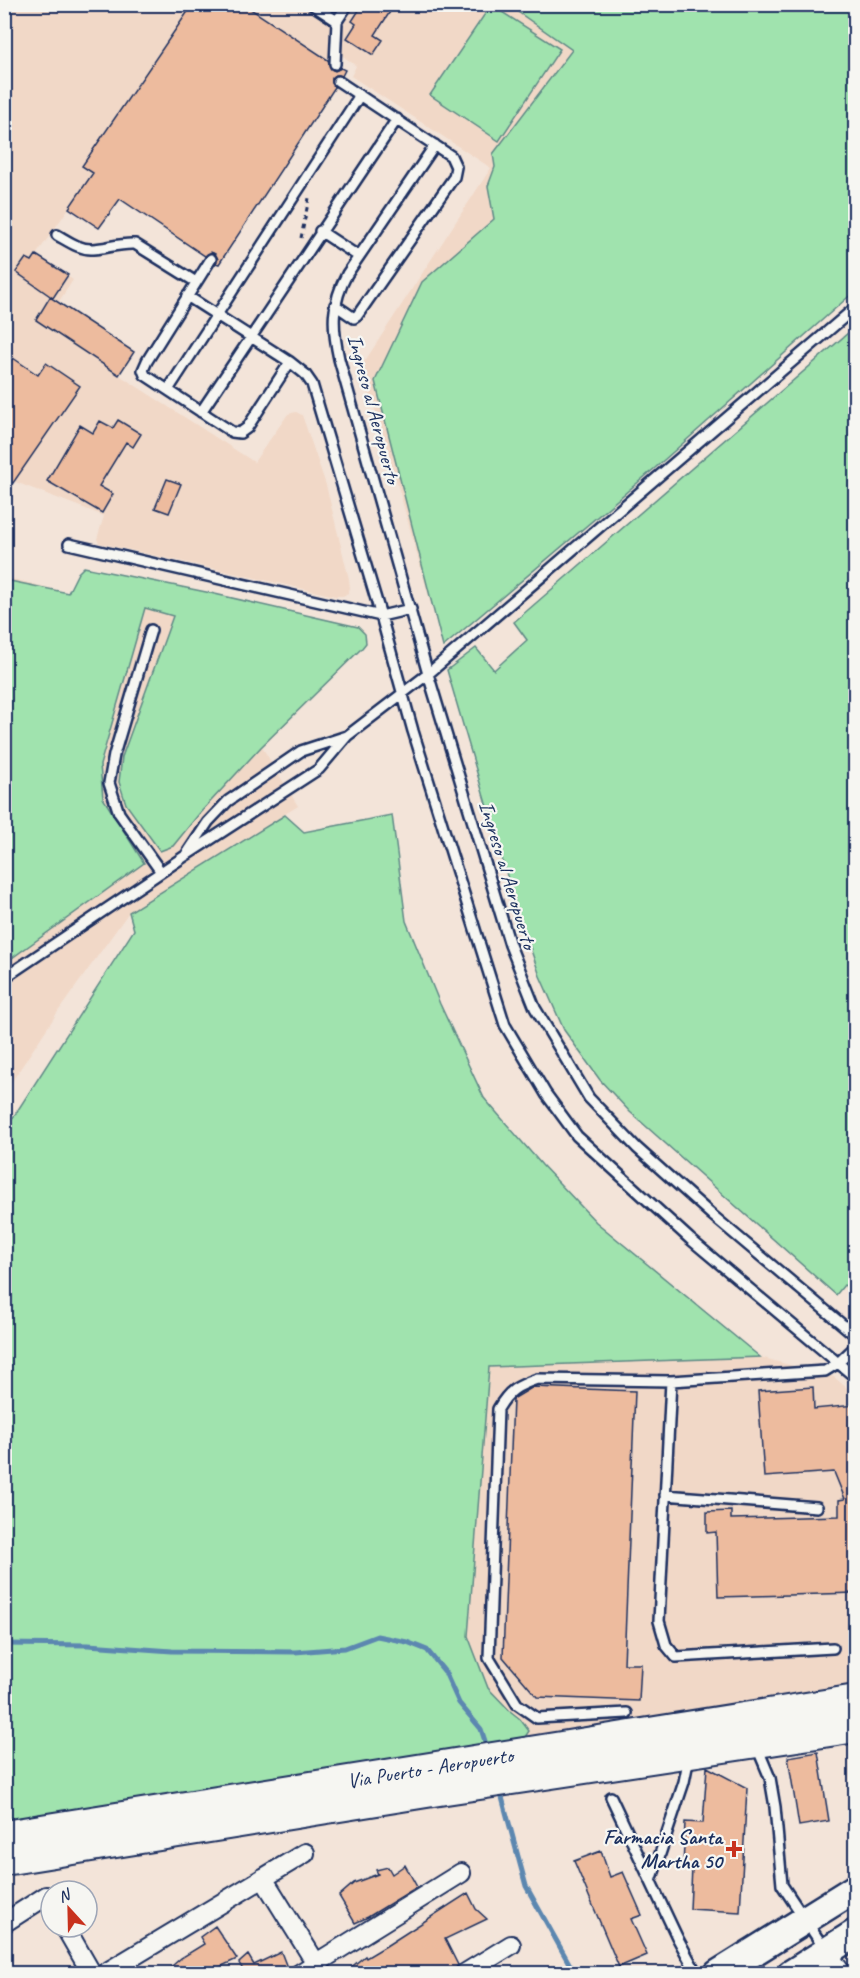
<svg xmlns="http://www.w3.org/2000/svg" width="860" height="1978" font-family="Caveat,sans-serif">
  <rect width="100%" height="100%" fill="#f3e4d9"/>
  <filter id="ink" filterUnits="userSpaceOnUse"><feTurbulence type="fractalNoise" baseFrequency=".0167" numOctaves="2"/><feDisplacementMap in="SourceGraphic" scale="12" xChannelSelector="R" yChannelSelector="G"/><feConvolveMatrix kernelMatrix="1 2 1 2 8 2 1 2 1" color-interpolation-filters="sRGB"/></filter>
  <g filter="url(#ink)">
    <path fill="#f1d8c7" d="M4,5H855V291L655,468L443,647L385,440L361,367L491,168L351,76L356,66L343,56L327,58L345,70L219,264L120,199L99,228L69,208L36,255L73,280L58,303L134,352L119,375L254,462L288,414L296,412L302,415L326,485L349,579L350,588L348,593L343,596H335L99,543L97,539L104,516L5,478Z
      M84,567L206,592L358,627L364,631L366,639L362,648L262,747L298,806L129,912L57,1013L5,1092V577L68,593L78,573Z
      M760,1357L834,1377L855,1395V1686L525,1737L529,1731L520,1719L510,1711L488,1688L468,1636L489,1367Z"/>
    <path fill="#a0e3ae" stroke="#5e8986" stroke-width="1.5" d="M491,5L560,49L499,141L430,95Z
      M508,5H855V291L655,468L443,647L375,381L422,282L494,219L488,186L495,167L493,154L572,50Z
      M855,327L856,1294L844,1285L836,1295L630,1112L600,1080L564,1030L540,976L517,910L447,670L476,648L494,670L527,640L514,622Z
      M84,567L206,592L358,627L365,634L366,643L362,648L261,747L199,814L173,846L160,851L126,804L119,782L122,757L173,616L145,608L100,765L103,798L144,863L5,963V580L68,593L78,573Z
      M285,815L304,832L392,815L406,921L440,1004L484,1098L542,1165L596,1222L760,1357L489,1367L468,1636L488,1688L510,1711L520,1719L529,1731L525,1737L345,1768L5,1821V1130L134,930L129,912Z"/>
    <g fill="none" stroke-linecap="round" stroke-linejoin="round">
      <path stroke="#5c87b0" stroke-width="5" d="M4,1644L88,1645L172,1651L295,1652L345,1648L377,1636L407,1642L427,1650L445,1672L459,1703L481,1729L488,1750
        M500,1790L526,1886L575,1974"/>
    </g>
    <path fill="#edbb9e" stroke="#1b2f5e" stroke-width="1.5" d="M193,4H243L328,60L331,69L335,71L341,68L345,70L342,76L336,75L332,78V83L335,87L219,264L216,263L218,259L215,254L211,252L205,256L120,199L99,228L69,208L93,173L82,166Z
      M363,4H395L375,35L383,40L373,55L347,38L356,24L352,21Z
      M36,255L68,275L53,298L16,272L26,258L32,261Z
      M50,297L134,352L119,375L36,320Z
      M13,358L38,375L46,363L80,386L13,483L4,477V369Z
      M118,420L141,434L133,447L126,442L99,486L113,494L102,513L47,481L80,425L93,433L100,421L113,428Z
      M167,479L181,484L169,513L155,508Z
      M533,1387L635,1391L624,1664H641L639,1701L537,1697L503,1657L513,1399Z
      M813,1387L814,1409L855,1405V1593L718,1597L716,1532L707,1533V1512L731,1511V1519L839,1516V1500L845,1499L834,1472L764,1477L758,1391Z
      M818,1752L829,1821L799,1826L788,1757Z
      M707,1767L747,1788L740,1912L690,1909L692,1868L683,1867L685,1822L703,1823Z
      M601,1851L610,1877L623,1872L642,1915L631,1919L647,1955L619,1967L574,1861Z
      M405,1865L417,1887L368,1917L355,1923L339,1896L354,1883L378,1874L376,1870L388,1867L392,1874Z
      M468,1893L476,1909L487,1919L445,1939L458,1965L453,1974H343L365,1956L366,1958L386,1946Z
      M215,1926L237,1959L205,1974H163L181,1958L204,1944L200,1937Z
      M281,1952L288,1970L279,1974H236L243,1970L239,1963L248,1955L254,1965Z"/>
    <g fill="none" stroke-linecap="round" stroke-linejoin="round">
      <defs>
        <path id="service" d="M311,4L337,21
          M335,64L337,21L348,4
          M435,145L347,274C331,304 332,327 339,359L428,674L510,945L535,1008L589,1098L637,1148L712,1215L856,1336
          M320,231L358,256
          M57,235C68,241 80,250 93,249C107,248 120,243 135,244L196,282
          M211,259L147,361L143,370L145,375L232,432L240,433L247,428L290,362
          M187,296L290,362L305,374L312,384L381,616L413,731L505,1025L546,1094L577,1136L690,1239L856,1378
          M335,305L354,318L357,316L454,177L456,167L451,156L338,81
          M168,390L360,95
          M201,412L397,119
          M69,544L381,616L411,609
          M151,630L114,755L109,783L119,813L161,872
          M188,852L208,822L228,801L301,751L347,736
          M4,978L185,856L319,769L347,736L428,674L856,307
          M671,1381L659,1621L666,1645L676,1657L833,1648
          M665,1495L817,1507
          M627,1713L537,1718L517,1704L489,1658L498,1409C509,1390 517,1386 537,1379L671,1381L825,1371L838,1363L856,1346
          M757,1747L770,1778L775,1807L782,1885L826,1951
          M611,1797L677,1937L697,1974
          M651,1881L684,1782L689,1757"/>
        <path id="minor" d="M263,1878L322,1973
          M4,1923L46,1896L51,1904
          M65,1927L92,1974
          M826,1951L842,1974
          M104,1974L305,1853
          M299,1974L461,1873
          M464,1974L511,1945"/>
        <path id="secondary" d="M718,1974L856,1888
          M791,1974L856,1933"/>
        <path id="primary" d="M4,1836L856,1700
          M4,1860L439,1790L856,1727"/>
      </defs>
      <use href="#service" stroke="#1b2f5e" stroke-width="14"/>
      <use href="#minor" stroke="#1b2f5e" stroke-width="22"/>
      <use href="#secondary" stroke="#1b2f5e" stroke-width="32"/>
      <use href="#primary" stroke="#1b2f5e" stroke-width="34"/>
      <path stroke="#1b2f5e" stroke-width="3" stroke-dasharray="4.5 4.5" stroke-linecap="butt" d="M301,238L309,198"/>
      <use href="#service" stroke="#f6f6f2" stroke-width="9"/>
      <use href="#minor" stroke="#f6f6f2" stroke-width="18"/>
      <use href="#secondary" stroke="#f6f6f2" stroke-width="27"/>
      <use href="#primary" stroke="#f6f6f2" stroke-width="30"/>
    </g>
  </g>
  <path fill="#c8321e" stroke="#f6f6f2" stroke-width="2" d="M731 1840h6v6h6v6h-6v6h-6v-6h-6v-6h6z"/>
  <g text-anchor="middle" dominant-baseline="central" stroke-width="4.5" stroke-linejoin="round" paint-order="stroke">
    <g font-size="21" fill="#1b2f5e" stroke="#f6f6f2">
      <text transform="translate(374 409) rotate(75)">Ingreso al Aeropuerto</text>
      <text transform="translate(508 875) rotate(73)">Ingreso al Aeropuerto</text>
      <text transform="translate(430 1768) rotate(-9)">Via Puerto - Aeropuerto</text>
    </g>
    <g font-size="21" font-weight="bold" fill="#1b2f5e" stroke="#f6f6f2" text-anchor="end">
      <text x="722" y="1837">Farmacia Santa<tspan x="722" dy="24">Martha 50</tspan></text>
    </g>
  </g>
  <rect width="860" height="1978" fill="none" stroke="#f6f6f2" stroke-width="24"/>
  <rect x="12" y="12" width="836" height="1954" fill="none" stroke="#1b2f5e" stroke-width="2" filter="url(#ink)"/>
  <g transform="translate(69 1909) rotate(338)"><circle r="28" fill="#f6f6f2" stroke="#9ea6b7" stroke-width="1.5"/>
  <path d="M0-4.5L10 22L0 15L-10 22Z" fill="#c8321e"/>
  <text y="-9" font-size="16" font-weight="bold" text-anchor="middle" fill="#1b2f5e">N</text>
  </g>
</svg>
